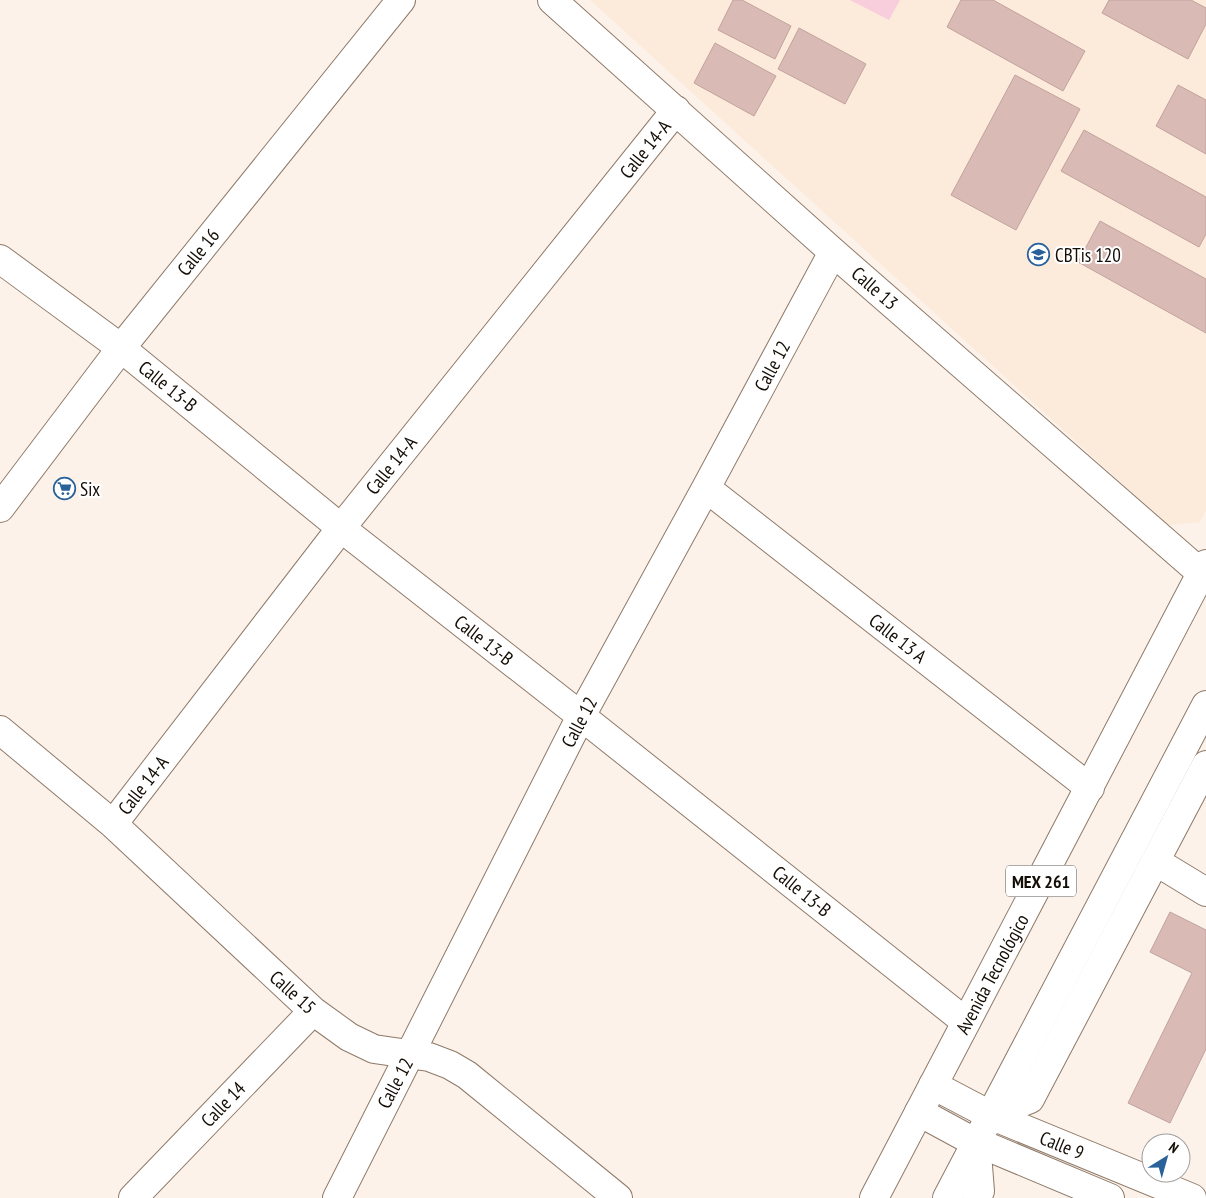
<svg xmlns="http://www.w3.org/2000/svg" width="1206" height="1198" font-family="'PT Sans Narrow',sans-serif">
  <rect width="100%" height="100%" fill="#fcf2ea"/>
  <path fill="#fceadb" d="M590,0H1206V511L1200,522L1168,525Z"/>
  <path fill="#f8cedd" d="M850,0H900L889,20Z"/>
  <path fill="#dabab5" stroke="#c1a29d" d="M733,0H742L791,26L775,59L718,30Z
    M961,0H993L1085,51L1063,91L947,27Z
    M1109,0H1191L1206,8V24L1188,59L1102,13Z
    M799,28L866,64L845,104L778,69Z
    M715,43L776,76L754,116L694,83Z
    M1015,75L1080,109L1016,230L951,195Z
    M1178,85L1206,100V154L1156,126Z
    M1084,130L1206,197V234L1199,247L1061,171Z
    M1100,221L1206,279V333L1078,262Z
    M1170,912L1206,930V1049L1170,1123L1128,1103L1192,973L1150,952Z"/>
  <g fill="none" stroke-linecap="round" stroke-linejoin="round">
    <defs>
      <path id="street" d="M552,0L833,252L1201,573
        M0,259L121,348L341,528L581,716L966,1022
        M706,488L1090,788
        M0,508L121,348L401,0
        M0,730L113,824L313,1011L349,1037L374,1049L429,1057L450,1065L467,1075L618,1198
        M113,824L341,528L676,110
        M1155,861L1206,892
        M990,1115L1030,1099L1206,765
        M976,1141L980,1191L977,1198
        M133,1198L313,1011
        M337,1198L581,716L706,488L833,252"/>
      <path id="secondary" d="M933,1085L990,1115L1192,1198
        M919,1112L967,1138L1110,1198"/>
      <path id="primary" d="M874,1198L1206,564
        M947,1198L1206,705"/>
    </defs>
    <use href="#street" stroke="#8f7a68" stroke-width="30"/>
    <use href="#secondary" stroke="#8f7a68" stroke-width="30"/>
    <use href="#primary" stroke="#8f7a68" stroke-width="30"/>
    <use href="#street" stroke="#fff" stroke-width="28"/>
    <use href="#secondary" stroke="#fff" stroke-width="28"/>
    <use href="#primary" stroke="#fff" stroke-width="28"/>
  </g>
  <defs>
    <symbol id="school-ring" viewBox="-11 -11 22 22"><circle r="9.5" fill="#fff" stroke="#29629a" stroke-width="1.5"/><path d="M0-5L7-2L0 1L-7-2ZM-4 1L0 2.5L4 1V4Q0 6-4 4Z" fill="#29629a"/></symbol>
    <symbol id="supermarket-ring" viewBox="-11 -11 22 22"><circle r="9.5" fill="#fff" stroke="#29629a" stroke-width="1.5"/><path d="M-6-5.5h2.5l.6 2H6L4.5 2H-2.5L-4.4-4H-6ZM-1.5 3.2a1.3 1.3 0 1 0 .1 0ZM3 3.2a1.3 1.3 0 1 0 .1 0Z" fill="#29629a"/></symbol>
  </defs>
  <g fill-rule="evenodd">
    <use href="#school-ring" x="1026" y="242" width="25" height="25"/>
    <use href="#supermarket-ring" x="52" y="476" width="25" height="25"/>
  </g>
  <g text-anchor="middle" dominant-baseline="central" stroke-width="4" stroke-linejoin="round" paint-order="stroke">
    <rect fill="#fff" stroke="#5a5651" stroke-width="1" x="1006" y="865.5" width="70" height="31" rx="4"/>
    <g font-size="18" font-weight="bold" fill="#140d06">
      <text x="1041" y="881">MEX 261</text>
    </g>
    <g font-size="19" fill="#140d06" stroke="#fff">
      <text transform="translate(645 149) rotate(-51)">Calle 14-A</text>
      <text transform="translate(198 252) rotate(-51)">Calle 16</text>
      <text transform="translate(875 288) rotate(41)">Calle 13</text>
      <text transform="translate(772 366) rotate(-62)">Calle 12</text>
      <text transform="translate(168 386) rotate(39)">Calle 13-B</text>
      <text transform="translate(391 465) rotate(-51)">Calle 14-A</text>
      <text transform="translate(898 638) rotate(38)">Calle 13 A</text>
      <text transform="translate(484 640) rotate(38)">Calle 13-B</text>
      <text transform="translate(579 722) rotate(-62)">Calle 12</text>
      <text transform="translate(143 785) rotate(-52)">Calle 14-A</text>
      <text transform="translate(802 891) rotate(39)">Calle 13-B</text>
      <text transform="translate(992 974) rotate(-62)">Avenida Tecnológico</text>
      <text transform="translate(293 992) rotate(42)">Calle 15</text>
      <text transform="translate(395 1083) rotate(-62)">Calle 12</text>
      <text transform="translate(223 1104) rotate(-46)">Calle 14</text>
      <text transform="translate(1062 1145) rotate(22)">Calle 9</text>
    </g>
    <g font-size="19" fill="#140d06" stroke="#fff" text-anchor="start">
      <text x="1055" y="255">CBTis 120</text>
      <text x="80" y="489">Six</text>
    </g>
  </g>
  <g transform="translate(1166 1158) rotate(37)"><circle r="24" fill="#ffffff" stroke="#a19e9b"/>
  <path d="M0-4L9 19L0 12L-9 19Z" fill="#29629a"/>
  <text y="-8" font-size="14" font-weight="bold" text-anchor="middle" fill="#140d06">N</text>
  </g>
</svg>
